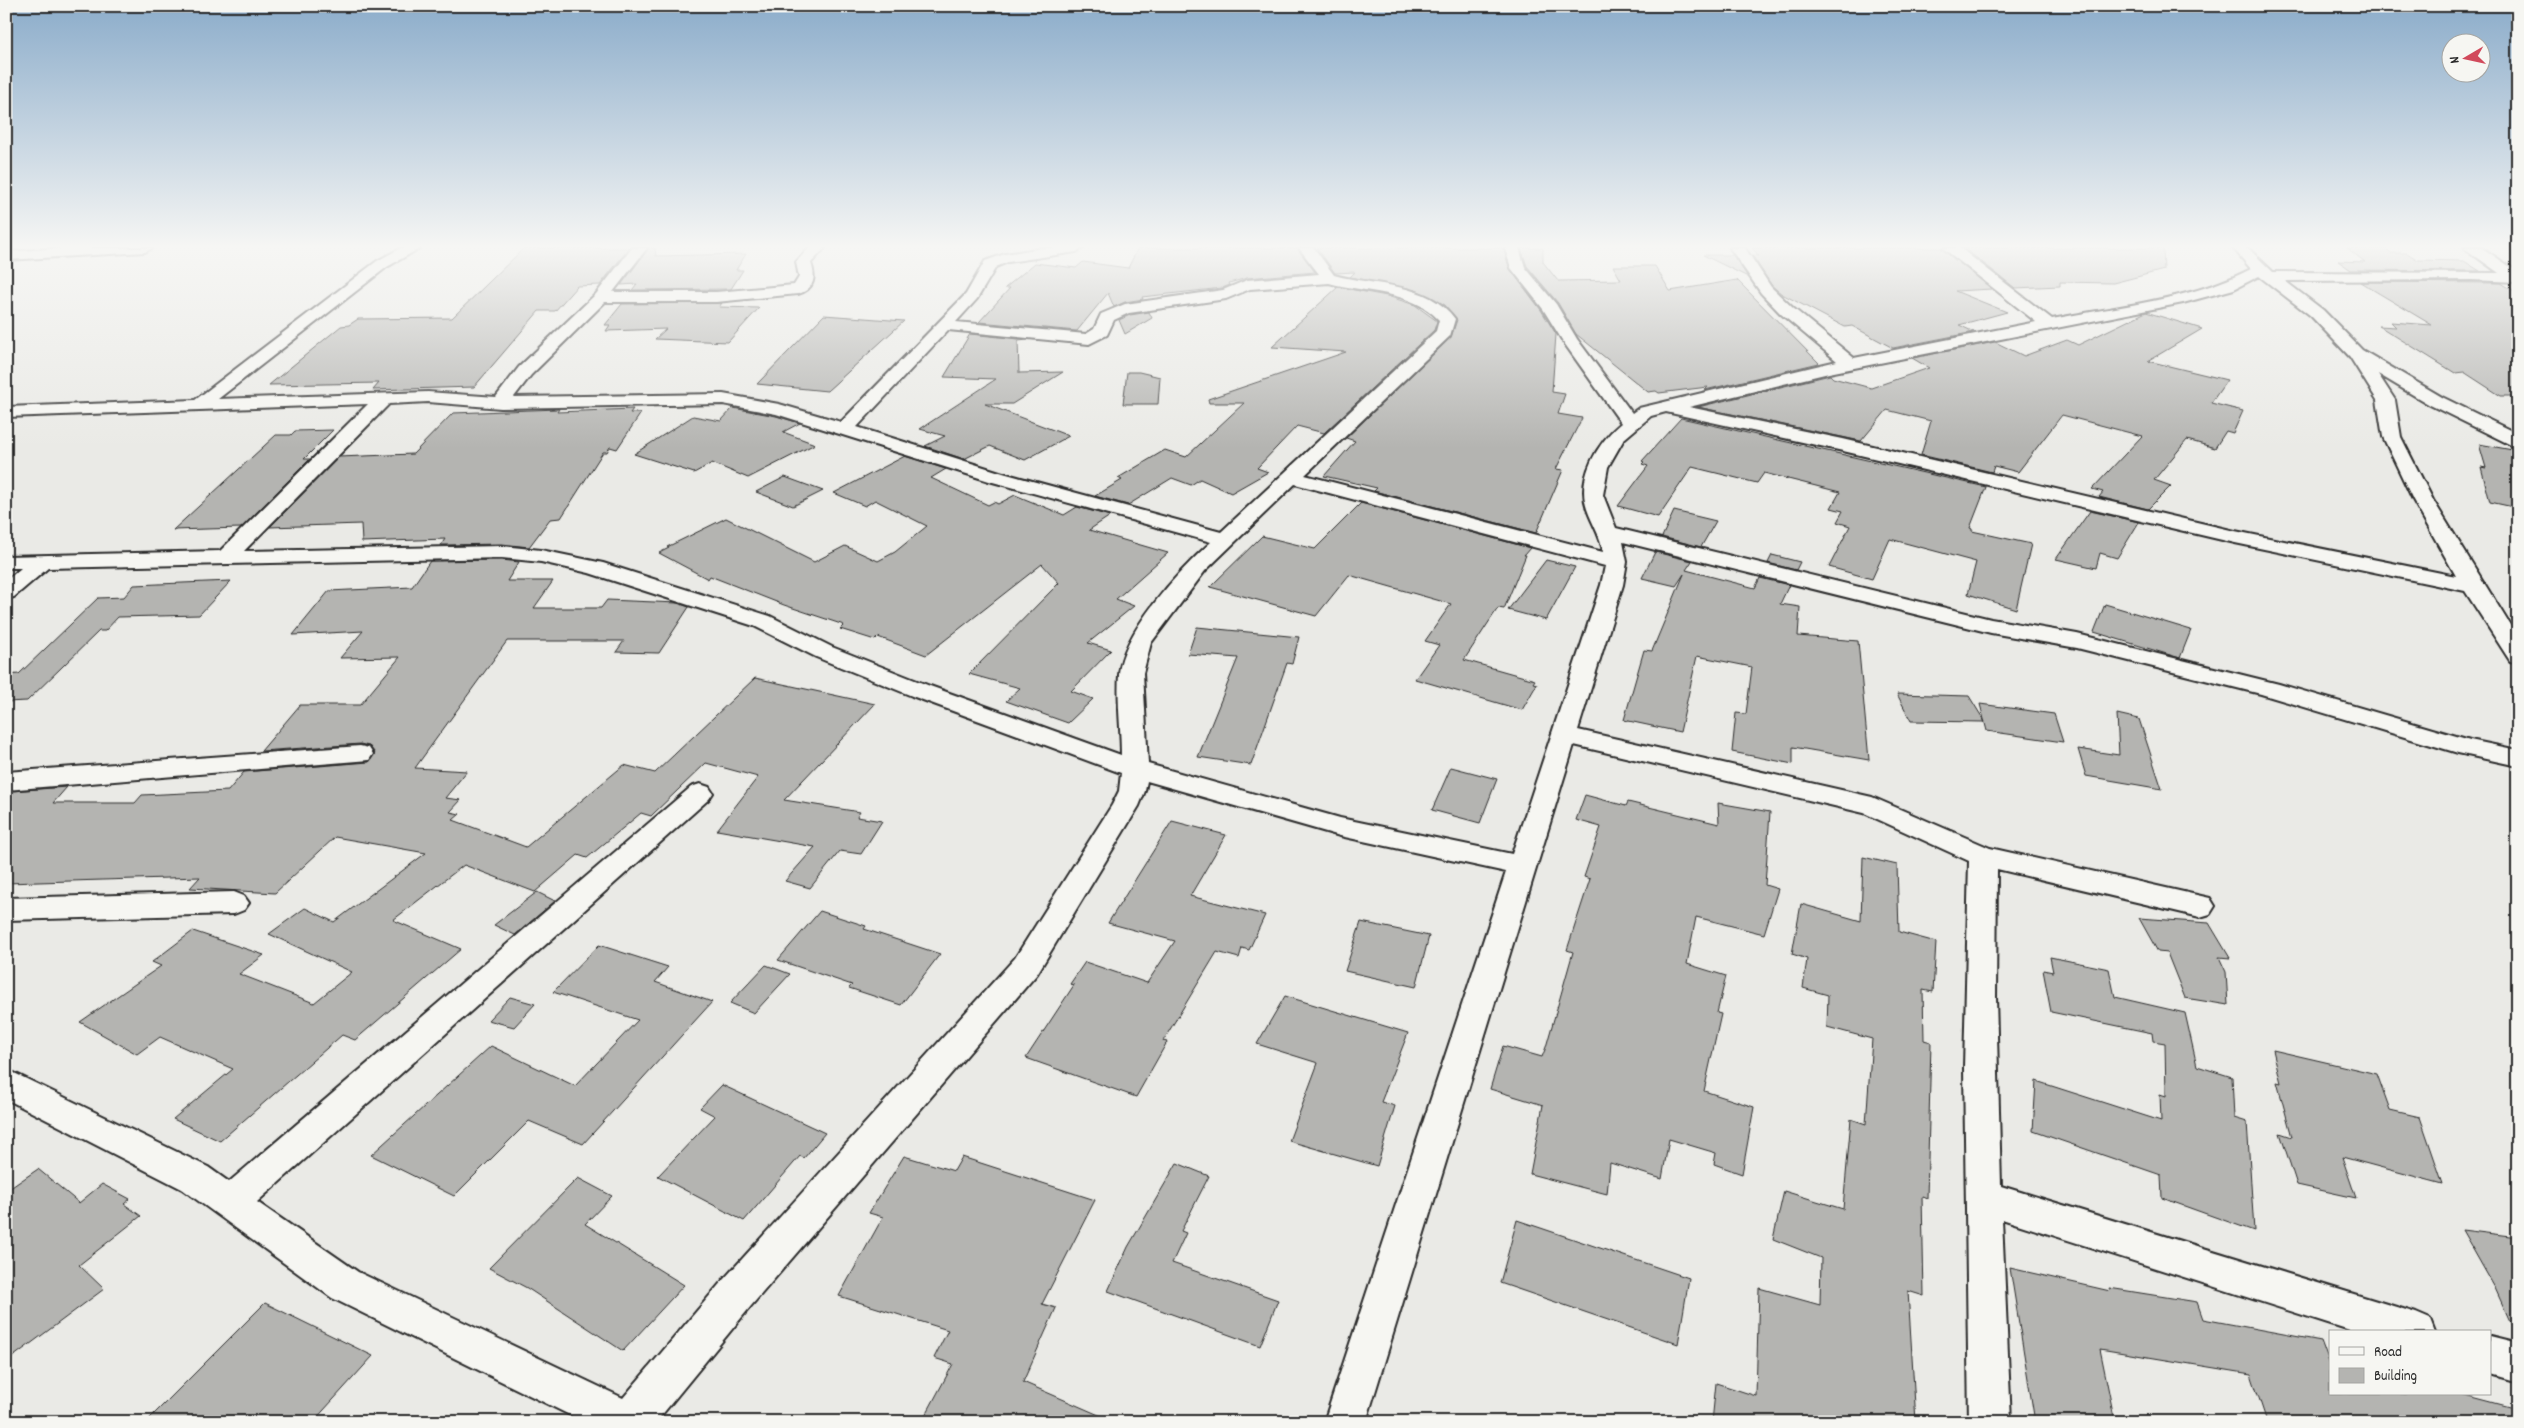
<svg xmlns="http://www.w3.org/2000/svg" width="2524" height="1428" font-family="Dekko,sans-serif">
  <rect width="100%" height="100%" fill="#eaeae6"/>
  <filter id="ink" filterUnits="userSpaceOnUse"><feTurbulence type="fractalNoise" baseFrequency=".02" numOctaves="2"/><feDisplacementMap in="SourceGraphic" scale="10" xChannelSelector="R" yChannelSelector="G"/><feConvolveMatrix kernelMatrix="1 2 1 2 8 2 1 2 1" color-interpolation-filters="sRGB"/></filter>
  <g filter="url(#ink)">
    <path fill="#b4b4b1" stroke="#2b2b2b" d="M524,248H629L600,285L577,286L555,311H539L474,387L373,390L379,383L269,385L341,326L349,325L358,319L452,318Z
      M649,248H655L656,256L746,254L736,270H743L731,289L632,290L637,284L621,285Z
      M1138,248H1297L1315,272L1247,278L1229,283L1230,285L1222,288L1142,297L1143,299L1125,302L1114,307L1108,293L1077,331L979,322L1010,288H1005L1035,263L1076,268L1083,262L1128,268Z
      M1317,248H1503L1510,269L1541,310L1556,334L1552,392L1565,394L1558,414L1582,418L1556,469L1563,470L1536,533L1374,491L1377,488L1324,476L1355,441L1346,438L1451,337L1457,320L1445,305L1416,290L1350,277L1355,272L1335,273Z
      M1521,248H1543V262L1558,281L1621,280L1613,266H1655L1670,291L1737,280L1819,363L1705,390L1708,387L1659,393L1656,391L1648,392L1576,334L1558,303L1527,266Z
      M1752,248H1941L1992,289L1955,291L2007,312L1959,325L1974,332L1893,348L1852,326L1845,327L1782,294L1772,286L1752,255L1759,256Z
      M1964,248H2163L2164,270L2113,283L2060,282V286L2015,288Z
      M2347,248H2385L2391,253H2407L2418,260L2464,261L2480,271L2351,270L2338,261L2365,262Z
      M1703,255H1733L1748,277Z
      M2360,282L2501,283L2518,293V396H2501L2464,372L2455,373L2379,326L2396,327L2391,322L2432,325Z
      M1338,287L1387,296L1415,305L1437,321L1434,330L1324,433L1297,426L1257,468L1268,472L1231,493L1200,479L1191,485L1172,478L1128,505L1095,496L1122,480L1118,478L1165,450L1186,457L1244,403H1209L1208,399L1346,352L1272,347Z
      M722,303L719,307L759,308L728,342L655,339L666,329L606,331L610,325H605L622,304Z
      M1149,312L1152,318L1125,334L1119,320L1130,315Z
      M2146,312L2202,329L2148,361L2227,380L2211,403L2243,411L2233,433L2226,431L2215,448L2187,440L2154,480L2171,486L2148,509L2099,497L2103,492L2092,489L2142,436L2062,415L2018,472L1994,466L1992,472L1921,455L1931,421L1887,410L1861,441L1698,407L1830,375L1833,378L1871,388L1929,368L1912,358L1995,342L2024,356L2067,340L2078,345Z
      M824,315L904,321L827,391L757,384Z
      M970,334L1028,340L1018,341L1019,373L1063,372L1012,404H985L1069,436L1025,460L990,446L964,459L925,446L945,436L920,429L996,379L944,377Z
      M1127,372H1139L1160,377L1158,404H1123Z
      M733,408L776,416L800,423L783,432L815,444L748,478L712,463L694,473L634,454L693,416L721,421Z
      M559,409L557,412L633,409L630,413H641L617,449L610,447L607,452H603L561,518L550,519L529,547L502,544L441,545L445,539L362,542L361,524L270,527L339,457L413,454L453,413Z
      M1681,418L1986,487L1970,528L1972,529V531L2031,544L2016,609L1968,594L1976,562L1890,539L1872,579L1829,567L1850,526L1837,522L1843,511L1831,508L1840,492L1764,473L1757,483L1692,467L1658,517L1618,506L1648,466L1642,464L1644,462L1642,461Z
      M333,430L304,459H310L241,528L173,530L276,435H291L295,431Z
      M2479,444L2518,451V508L2490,502L2481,467L2486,468Z
      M905,456L946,469L931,478L988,505L994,502L998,504L1015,495L1064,515L1077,507L1110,516L1089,530L1168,553L1116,599L1134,606L1088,643L1111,650L1071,691L1093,699L1068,723L1006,701L1020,688L969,674L1059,583L1042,564L926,655L878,637L875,640L840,629L844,625L784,605L710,576L708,579L659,553L669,548L667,547L726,518L814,562L845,546L878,561L895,552L927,526L875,500L865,506L834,493Z
      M785,477L823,491L793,506L756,492Z
      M1361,503L1530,548L1524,555H1526L1504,609L1498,608L1464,660L1535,680L1533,683L1537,684L1522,710L1415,679L1439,645L1425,641L1451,604L1349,575L1316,616L1210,587L1262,536L1315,549Z
      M1674,511L1716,521L1701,547L1662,537Z
      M2090,511L2139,522L2117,558L2100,553L2096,568L2056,559Z
      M1655,552L1692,561L1686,570L1755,588L1760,578L1789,585L1780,604L1800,607L1798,636L1858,641L1869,760L1793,747V764L1732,752L1736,713L1746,714L1752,667L1697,656L1680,732L1624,720L1644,650L1652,651L1684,574L1676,586L1642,578Z
      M1772,555L1800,562L1796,570L1768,563Z
      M502,560L519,562L507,581H553L534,608H601L607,600L678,603L689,607L659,653L616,652L624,641H507L415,768L467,771L445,798L461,800L450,812L460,814L453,820L526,847L624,765L655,773L755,678L875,704L784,800L860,812L857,817L882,821L861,854L840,851L810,888L785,881L815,847L717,830L758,777L706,763L651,816L641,813L587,858L578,855L535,892L464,865L393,920L461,949L355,1040L342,1035L220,1141L173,1119L233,1069L160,1037L137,1054L80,1022L161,966L152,962L193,931L264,955L239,974L314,1003L352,972L269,934L305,908L334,922L426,853L335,837L275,893L190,888L200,877L6,883V796L11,791L67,787L53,803H135L142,795L228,791L244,772L369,762L375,753L369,746L360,744L261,751L300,705H360L400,657L340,658L363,631L293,635L329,591L412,587L430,561Z
      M1546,560L1575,567L1546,620L1508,610Z
      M231,581L199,615L118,617L105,631H99L27,701L6,702V675L19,674L98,598L124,597L134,585Z
      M2105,604L2191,630L2180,658L2094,632Z
      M1197,627L1299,637L1292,664L1287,663L1251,765L1198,757L1238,658L1188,654Z
      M1897,694L1969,696L1985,722L1911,721Z
      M1980,704L2054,714L2063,742L1987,731Z
      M2117,714L2139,719L2162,789L2086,776L2078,749L2119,755Z
      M1451,767L1497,779L1480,823L1432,810Z
      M1585,795L1626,806L1628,802L1719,824L1718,803L1770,812L1765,885L1778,889L1764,934L1696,917L1687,964L1726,976L1717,1013L1721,1014L1704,1091L1754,1107L1742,1174L1714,1164L1716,1153L1669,1139L1662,1179L1610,1163L1607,1194L1530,1174L1543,1105L1490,1089L1503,1046L1542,1057L1546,1047L1573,952L1567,950L1590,879L1584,877L1601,827L1576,820Z
      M1172,821L1226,835L1190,896L1265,915L1249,950L1242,948L1239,958L1217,952L1163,1041L1167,1042L1136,1097L1026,1058L1074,985L1070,984L1085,962L1147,983L1175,941L1108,923Z
      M1863,857L1897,865L1899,932L1936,942L1933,992L1923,990L1924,1040L1931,1042L1927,1198L1922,1196L1924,1296L1908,1291L1916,1422H1712L1716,1383L1756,1396L1759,1288L1820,1305L1821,1258L1773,1239L1784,1191L1843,1209L1851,1119L1866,1124L1872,1039L1827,1027L1828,995L1803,988L1807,959L1792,954L1801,904L1861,921Z
      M537,892L555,901L515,935L494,925Z
      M820,911L866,926L864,929L940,954L901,1005L849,988L852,985L778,960Z
      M2139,918L2209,923L2230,958L2219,957L2226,972L2228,1005L2185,998L2167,953L2158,952Z
      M1361,922L1429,936L1416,987L1345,971Z
      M599,945L668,967L655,982L712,1002L583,1144L529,1121L454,1196L371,1155L491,1046L575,1086L638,1020L553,992Z
      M2050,957L2109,969L2115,997L2185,1013L2197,1066L2232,1077L2234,1118L2247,1122L2254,1231L2162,1198L2161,1175L2033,1131L2036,1081L2161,1121L2160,1094L2166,1096L2165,1043L2153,1041L2152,1033L2051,1012L2043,970L2053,972Z
      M766,965L790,974L754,1013L730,1003Z
      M1285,996L1408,1033L1381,1102L1395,1106L1377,1166L1289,1141L1318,1063L1257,1044Z
      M510,997L535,1004L514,1027L488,1020Z
      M2273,1050L2377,1074L2390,1110L2420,1117L2443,1184L2342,1157L2356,1198L2297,1185L2280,1133L2292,1137L2277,1082L2281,1083Z
      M722,1085L825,1133L804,1158L800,1156L744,1221L658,1176L715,1116L700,1108Z
      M904,1156L954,1171L962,1157L1095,1200L1042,1304L1056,1308L1023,1382L1115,1422H922L953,1364L934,1358L948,1330L839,1296L883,1217L869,1213Z
      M1177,1163L1209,1176L1181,1231L1186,1233L1172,1263L1278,1300L1260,1346L1108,1291L1128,1247Z
      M38,1169L79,1203L102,1184L130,1199L124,1204L141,1216L79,1265L104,1289L6,1362V1191Z
      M578,1178L612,1196L585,1224L684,1285L623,1351L527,1288L489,1268Z
      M1517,1220L1689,1278L1678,1344L1500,1283Z
      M2462,1230L2518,1237V1339L2495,1288Z
      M2010,1268L2110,1291L2109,1288L2197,1302L2203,1319L2321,1341L2330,1365V1394H2461L2518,1409V1422H2267L2251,1374L2100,1349L2115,1422H2035Z
      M265,1303L373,1356L313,1422H146Z"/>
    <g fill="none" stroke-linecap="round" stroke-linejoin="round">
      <defs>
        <path id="street" d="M62,248H152L145,252L6,260V252Z
          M401,248H420L387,267L218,399L428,392L496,397L519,367L596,294L632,248H647L613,292H716L794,285L799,277L796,262L809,248H825L811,263C816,277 815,289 798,294L716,302H605L531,375L514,397L723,394L779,404L841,422L966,294L985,261L1005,254L1042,248H1083L1076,252L1008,262L996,267L977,299L956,322L1086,334L1094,329L1101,314L1125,304L1223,290L1247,280L1319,274L1299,248H1314L1334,275C1373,286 1429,282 1455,319L1450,336L1305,475L1603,552C1601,536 1592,524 1587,509C1576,478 1598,442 1621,423L1562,340L1543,309L1511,268L1505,248H1519L1525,267L1556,304L1577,339L1632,413L1639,408L1837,361L1781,314L1761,293L1730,248H1745L1771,287L1793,308L1854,358L2036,322L1943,248H1960L2052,319C2118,306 2191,300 2251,269L2233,248H2248L2273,272L2499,273L2464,248H2482L2518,272V282L2471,280L2285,281L2323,310L2362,350L2442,397L2518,434V447L2511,445L2430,405L2378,374L2395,400L2401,437L2433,500L2518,638V663L2510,661L2465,591L2235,543L1843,451L1666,412L1651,416L1624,439L1608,467L1603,495L1616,528L1991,619L2077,634L2279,684L2470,740L2518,750V766L2458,753L2261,694L2077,648L1991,633L1623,542L1627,562L1623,585L1578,730L1872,797L1990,848L2210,898L2215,906L2210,914L2200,917L1997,869L1996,997L2001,1186L2416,1313L2430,1319L2435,1332H2356L2002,1219L2011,1422H1969L1964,1068L1969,861L1864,813L1574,745L1366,1422H1324L1506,872L1340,836L1147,781L1145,791L1139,806L1037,974L751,1306L656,1422H584L332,1298L182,1189L6,1099V1069L208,1167L229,1182L691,787L700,784L709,787L713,793L709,799L257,1202L358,1272L623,1398L723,1280L1015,958L1112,805L1119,791L1121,773L912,696L816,657L754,626L589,573L541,562L502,558L48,568L14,597L6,599V581L21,568H6V556L220,551L368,404L6,417V407L195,400L377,261ZM2259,276L2311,316L2350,357L2377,400L2383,437L2413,500L2456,576L2235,531L1843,439L1689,407L1829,373L2183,303L2234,289ZM1329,283C1365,293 1412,290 1439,320L1436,331L1221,532L1003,473L857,427L948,330L1089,344L1107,335L1114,320L1129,313L1226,299L1250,289ZM428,402L501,408L723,404L776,414L989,481L1211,542C1180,570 1122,632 1119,675C1117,701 1121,728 1121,755L930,686L832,647L770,616L603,563L541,550L502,546L244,551L389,404ZM1295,484L1605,566L1601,585L1512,854L1340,818L1148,764L1143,673L1151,643L1205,571Z
          M360,746L369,748L373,754L369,760L6,790V772Z
          M234,892L244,896L249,903L244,910L234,914L6,920V898Z
          M2490,1336L2518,1343V1382L2490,1374Z"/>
      </defs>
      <use href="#street" stroke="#2b2b2b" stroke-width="4"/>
      <use href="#street" fill="#f6f6f2" fill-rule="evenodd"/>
    </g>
  </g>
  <linearGradient id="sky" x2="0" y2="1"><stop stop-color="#8bacca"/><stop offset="0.55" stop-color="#f6f6f4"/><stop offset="1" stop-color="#f6f6f4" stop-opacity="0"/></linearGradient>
  <rect width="2524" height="448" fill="url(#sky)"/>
  <rect width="2524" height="1428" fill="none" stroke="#f6f6f2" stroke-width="25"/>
  <rect x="12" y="12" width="2499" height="1403" fill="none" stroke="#2b2b2b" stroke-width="2" filter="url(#ink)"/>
  <rect x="2329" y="1330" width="162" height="65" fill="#f6f6f2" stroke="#a5a5a2"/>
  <rect x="2339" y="1347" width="25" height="8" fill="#f6f6f2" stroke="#a5a5a2"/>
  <text x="2374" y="1356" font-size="15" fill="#2b2b2b">Road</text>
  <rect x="2339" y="1368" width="25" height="15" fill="#b4b4b1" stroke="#a5a5a2"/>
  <text x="2374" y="1380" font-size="15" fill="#2b2b2b">Building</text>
  <g transform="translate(2466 58) rotate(261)"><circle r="24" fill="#f6f6f2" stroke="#a5a5a2"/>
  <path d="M0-4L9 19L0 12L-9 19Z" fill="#d1495b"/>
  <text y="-8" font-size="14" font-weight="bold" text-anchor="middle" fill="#2b2b2b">N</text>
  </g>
</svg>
